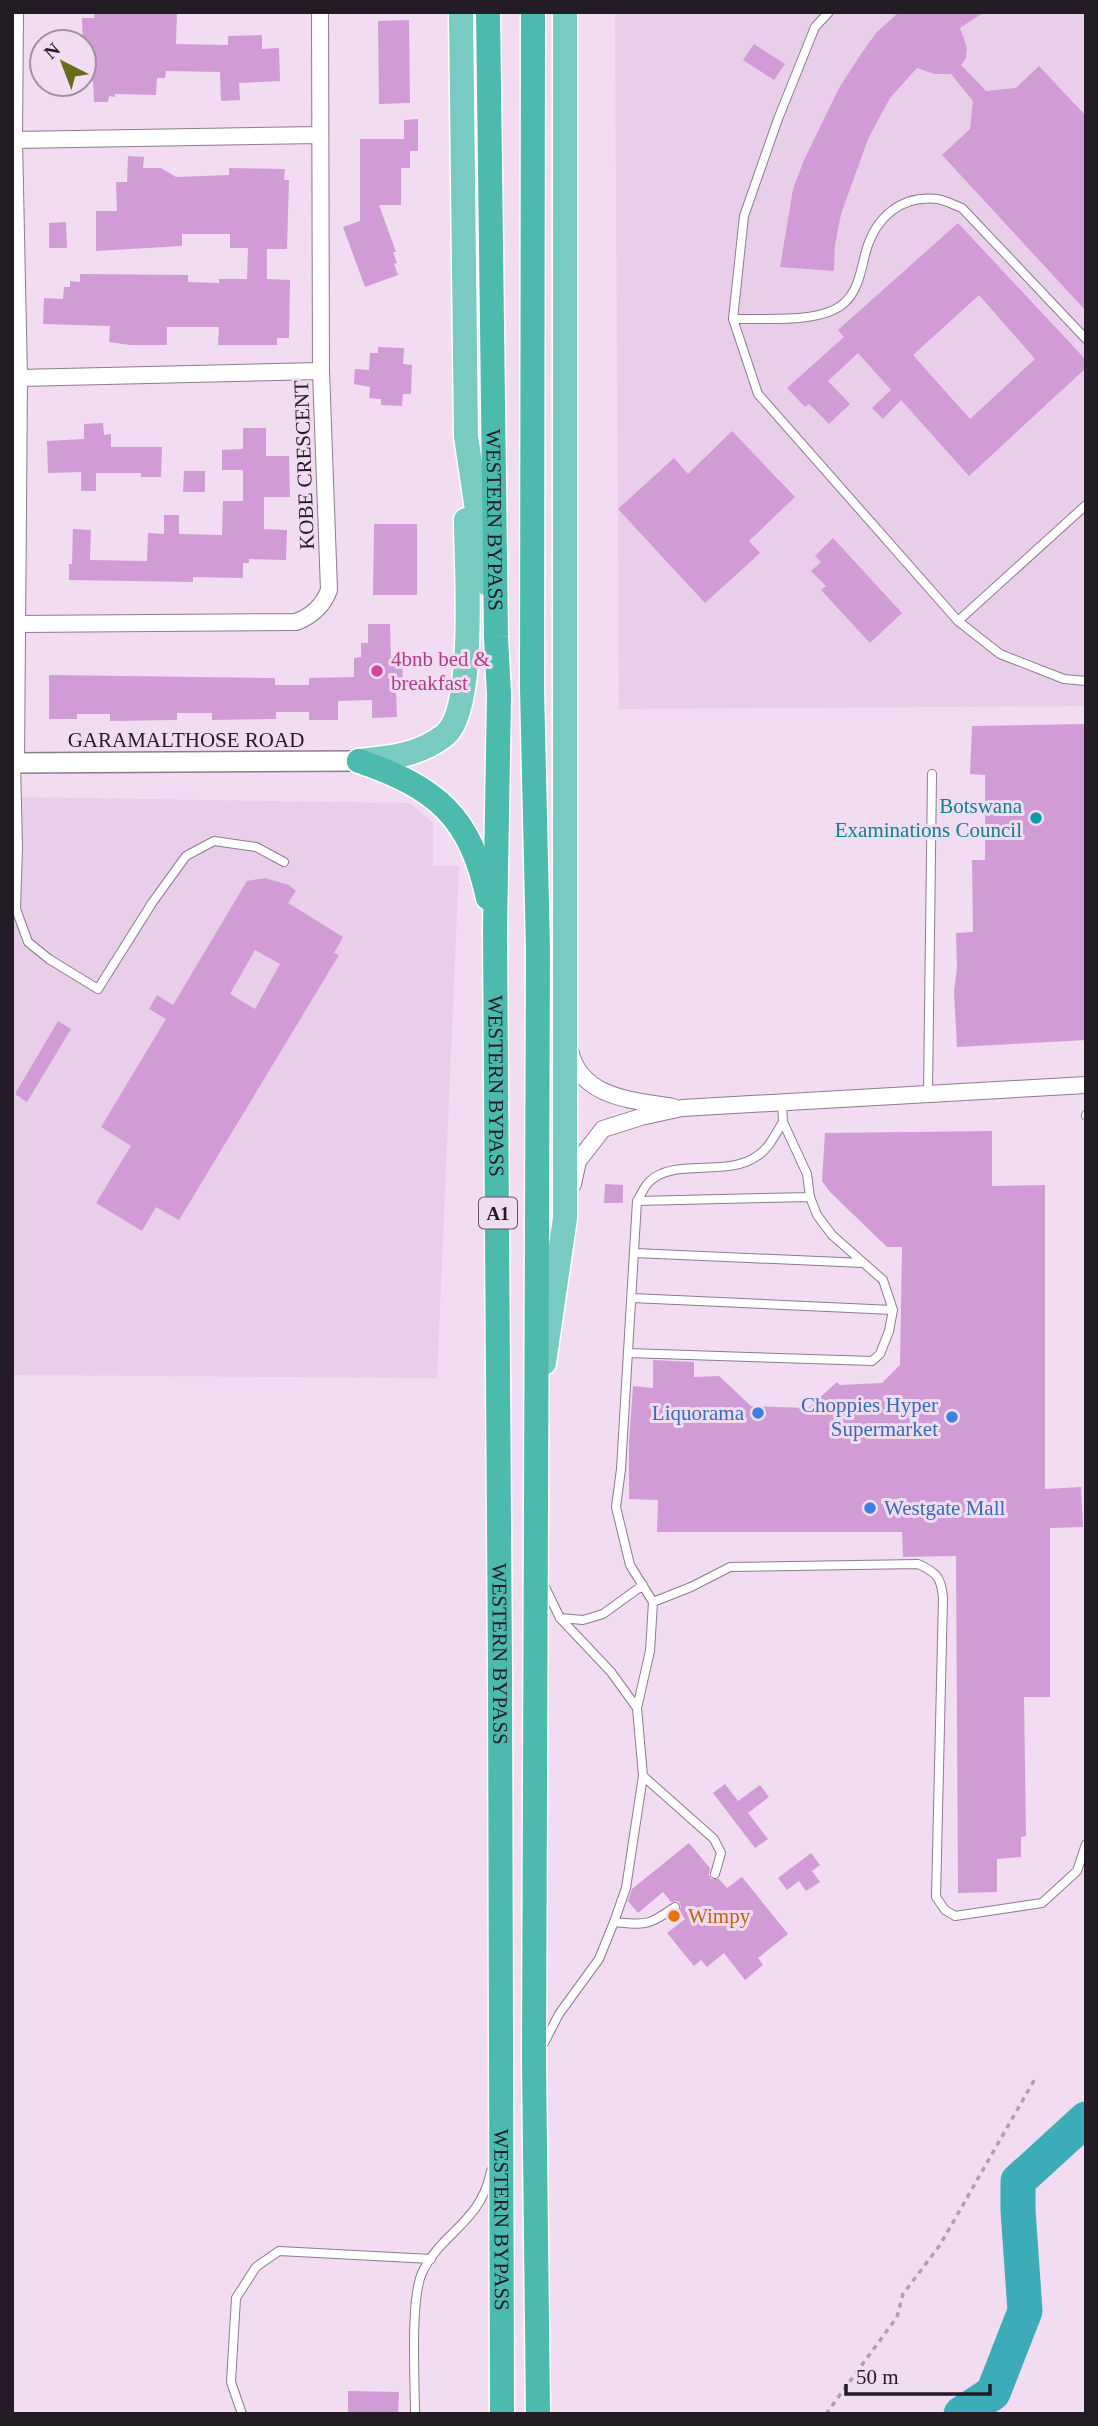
<svg xmlns="http://www.w3.org/2000/svg" width="1098" height="2426" font-family="'Times New Roman',serif">
  <rect width="100%" height="100%" fill="#f1dcf2"/>
  <path fill="#e8cee9" d="M615,12H1086V706L619,709Z
    M12,797L410,803L433,823V866H459L437,1378L12,1375Z"/>
  <g fill="none" stroke-linecap="round" stroke-linejoin="round">
    <path stroke="#3cacb8" stroke-width="35" d="M961,2414L993,2393L1025,2311L1018,2210V2181L1086,2119"/>
  </g>
  <path fill="#d19bd5" fill-rule="evenodd" d="M94,12H177L176,44L228,45V36L262,35V49L279,48L280,81L239,83L240,100L221,101L220,72L166,71L165,78H157L156,95L115,94V97L109,96L108,102H94L93,81H84L82,18H94Z
    M899,12H984L960,28L967,48L966,58L961,65L986,91L1016,88L1039,66L1086,116V311L942,155L970,129L973,101L951,74H934L917,68L890,98L868,139L841,214L835,245L834,271L780,267L793,189L804,160L839,88L859,57L876,33Z
    M409,20L410,103L379,104L378,21Z
    M754,44L785,64L774,80L743,60Z
    M418,119V151H410V168H401V205H379L396,252H393L397,263L394,264L398,275L365,287L343,227L360,221V139H404V120Z
    M128,156L144,157L143,168H161L176,177L229,175V168L285,169L284,180H289L287,249H267V279L290,280L289,338H277V345H218L219,327H167V345H130L109,342L110,326L43,324L44,298L63,299L64,287H70V281L80,282V274L188,275V282L219,283V279H247L248,248H230V234H182V246L96,251V211H117L116,182H127Z
    M66,222L67,248H49V223Z
    M958,223L1086,360V368L969,476L901,400L883,419L872,408L891,390L858,353L828,381L850,404L829,424L809,404L805,407L787,388L844,337L838,330ZM979,295L1035,359L970,419L913,355Z
    M378,347L404,348L403,364L412,365L411,394H403L402,406L381,405V399L369,398L370,387L354,384L355,369L369,370L370,353H378Z
    M103,423L104,435L111,434V447H162L161,477H141V473H96V491H81V472L48,473L47,441L84,439V424Z
    M243,428H266V456H289L290,497H264V529L287,530L286,560L249,559V563H243V578L193,577V582L69,580V564H72L73,529L91,530L90,560L147,561L148,533L164,534V515H179V534L222,535L223,501H243V470H222V450L243,449Z
    M732,431L795,497L749,541L760,553L705,603L618,509L674,458L688,474Z
    M184,471H205V492H183Z
    M374,524H417V595H373Z
    M833,538L902,613L870,643L821,590L826,586L811,571L821,562L815,556Z
    M368,624H390L391,659H402L403,689L396,690L397,717L372,718V700L338,701V720H309V712H276V719L212,720V713H177V720L110,721V714H77V719H49V675L275,678V685H309V678L354,677V658L361,657V643H368Z
    M1086,724V1040L957,1047L954,992L957,967L956,933L973,932L972,860H985V775L970,774L972,726Z
    M265,878L289,885L296,891L288,903L343,937L334,953L339,955L179,1220L156,1207L142,1231L96,1203L131,1146L101,1127L166,1019L149,1009L157,995L173,1005L247,881ZM255,950L280,964L255,1009L230,994Z
    M58,1021L71,1029L27,1102L15,1094Z
    M992,1131V1186L1045,1185V1489L1081,1487L1083,1527L1050,1528V1697H1024L1026,1836L1021,1837V1857L997,1859V1892L958,1893L956,1556L903,1557L902,1532H657L658,1500L629,1499V1442L633,1386L653,1388V1360L694,1362V1377L719,1376L751,1406L808,1408L837,1382L840,1385L882,1383L900,1365L902,1247H887L830,1192L822,1181L825,1133Z
    M605,1184L623,1185V1203H604Z
    M725,1784L738,1801L760,1785L769,1797L748,1813L768,1839L755,1848L713,1793Z
    M689,1843L710,1868L709,1875L711,1879H719L727,1888L742,1877L788,1934L758,1958L763,1965L745,1980L724,1953L707,1967L701,1960L694,1966L667,1933L685,1919L679,1912L681,1906L678,1901L671,1902L663,1892L638,1913L628,1901L632,1889Z
    M811,1853L820,1865L812,1871L820,1882L806,1891L799,1881L787,1890L778,1878Z
    M348,2391L399,2392L398,2414H348Z"/>
  <g fill="none" stroke-linecap="round" stroke-linejoin="round">
    <defs>
      <path id="service" d="M829,12L815,27L778,119L744,216L733,319L758,394L958,621L1000,654L1064,679L1086,681
        M733,319C764,318 819,324 843,304C859,291 861,269 866,251C876,217 901,195 937,199C945,200 954,205 962,208L1086,339
        M958,621L1086,505
        M16,763L18,847L16,909L28,942L49,959L98,989L152,903L186,856L214,841L256,847L284,862
        M928,1093L932,774
        M1086,1115V1116
        M637,1201L810,1197
        M635,1253L863,1263
        M632,1298L893,1310
        M628,1353L872,1361L880,1354L889,1331L893,1310L883,1280L832,1235L817,1215L810,1197L807,1174L783,1122L782,1101
        M653,1602L691,1587L730,1567L918,1564C936,1572 941,1577 943,1597L936,1897L945,1910L955,1916L1042,1903L1077,1871L1086,1844
        M560,1618L583,1620L603,1614L643,1585
        M637,1708L650,1651L653,1602L630,1565L616,1507L621,1469L637,1201C641,1195 644,1187 649,1182C673,1157 727,1178 757,1156C769,1149 776,1133 783,1122
        M643,1776L714,1839L721,1853L715,1874
        M614,1922C648,1925 647,1926 675,1907
        M543,2045L559,2014L599,1959L614,1922L626,1888L643,1776L637,1708L611,1672L560,1618L544,1585
        M242,2414L231,2382L236,2298L256,2267L279,2251L431,2259
        M415,2414C415,2381 410,2300 422,2273C441,2232 481,2223 491,2171"/>
      <path id="minor" d="M15,12L14,140L19,378L16,763
        M14,140L319,135
        M19,378L321,371
        M18,624L296,622C312,616 323,606 329,590L321,371L320,12
        M570,1050C580,1098 632,1100 673,1107
        M573,1184L578,1161L603,1129L641,1117L682,1108L1086,1085"/>
      <path id="tertiary" d="M12,763L359,761"/>
      <path id="primary" d="M461,12L466,436L488,584
        M359,761C390,758 420,755 445,735C477,709 466,563 466,520
        M544,1363L565,1218V12"/>
      <g id="trunk">
        <path id="s1" d="M488,12L496,637L499,695L495,930L500,1671L502,2414"/>
        <path d="M533,12L532,687L538,949L534,2060L538,2414"/>
        <path d="M359,761C437,788 470,816 488,898"/>
      </g>
    </defs>
    <use href="#service" stroke="#8e7b8f" stroke-width="10"/>
    <use href="#minor" stroke="#8e7b8f" stroke-width="18"/>
    <use href="#tertiary" stroke="#8e7b8f" stroke-width="22"/>
    <use href="#primary" stroke="#fff" stroke-width="27"/>
    <use href="#trunk" stroke="#fff" stroke-width="27"/>
    <path stroke="#b09fb1" stroke-width="3.5" stroke-dasharray="5 5" stroke-linecap="butt" d="M826,2414L897,2317L903,2294L940,2245L1036,2077"/>
    <use href="#service" stroke="#fff" stroke-width="8"/>
    <use href="#minor" stroke="#fff" stroke-width="16"/>
    <use href="#tertiary" stroke="#fff" stroke-width="19"/>
    <use href="#primary" stroke="#79cbc1" stroke-width="24"/>
    <use href="#trunk" stroke="#4cbaac" stroke-width="24"/>
  </g>
  <circle fill="#d1479c" stroke="#f1dcf2" stroke-width="2.5" cx="377" cy="671" r="7"/>
  <circle fill="#0f9aa8" stroke="#f1dcf2" stroke-width="2.5" cx="1036" cy="818" r="7"/>
  <g fill="#3f7fe0" stroke="#f1dcf2" stroke-width="2.5">
    <circle cx="758" cy="1413" r="7"/>
    <circle cx="952" cy="1417" r="7"/>
    <circle cx="870" cy="1508" r="7"/>
  </g>
  <circle fill="#e8710a" stroke="#f1dcf2" stroke-width="2.5" cx="674" cy="1916" r="7"/>
  <g text-anchor="middle" dominant-baseline="central" stroke-width="6" stroke-linejoin="round" paint-order="stroke">
    <rect fill="#f1dcf2" stroke="#615662" stroke-width="2" x="479" y="1197.5" width="38" height="31" rx="5"/>
    <g font-size="19" font-weight="bold" fill="#231c24">
      <text x="498" y="1213">A1</text>
    </g>
    <g font-size="21" fill="#231c24" stroke="#f1dcf2">
      <text transform="translate(304 465) rotate(-92)">KOBE CRESCENT</text>
      <text stroke="none"><textPath href="#s1" startOffset="508">WESTERN BYPASS</textPath></text>
      <text x="186" y="740">GARAMALTHOSE ROAD</text>
      <text stroke="none"><textPath href="#s1" startOffset="1074">WESTERN BYPASS</textPath></text>
      <text stroke="none"><textPath href="#s1" startOffset="1642">WESTERN BYPASS</textPath></text>
      <text stroke="none"><textPath href="#s1" startOffset="2208">WESTERN BYPASS</textPath></text>
    </g>
    <g font-size="21" fill="#b23c85" stroke="#f1dcf2" text-anchor="start">
      <text x="391" y="659">4bnb bed &amp;<tspan x="391" dy="24">breakfast</tspan></text>
    </g>
    <g font-size="21" fill="#0d838f" stroke="#f1dcf2" text-anchor="end">
      <text x="1022" y="806">Botswana<tspan x="1022" dy="24">Examinations Council</tspan></text>
    </g>
    <g font-size="21" fill="#366cbe" stroke="#f1dcf2" text-anchor="end">
      <text x="938" y="1405">Choppies Hyper<tspan x="938" dy="24">Supermarket</tspan></text>
      <text x="744" y="1413">Liquorama</text>
      <text x="884" y="1508" text-anchor="start">Westgate Mall</text>
    </g>
    <g font-size="21" fill="#c56008" stroke="#f1dcf2" text-anchor="start">
      <text x="688" y="1916">Wimpy</text>
    </g>
  </g>
  <rect width="1098" height="2426" fill="none" stroke="#231c24" stroke-width="28"/>
  <g transform="translate(63 63) rotate(318)"><circle r="33" fill="#f1dcf2" stroke="#9f8fa0" stroke-width="2"/>
  <path d="M0-5L12 26L0 18L-12 26Z" fill="#646f18"/>
  <text y="-10" font-size="19" font-weight="bold" text-anchor="middle" fill="#231c24">N</text>
  </g>
  <path d="M846 2384v10h144v-10" fill="none" stroke="#231c24" stroke-width="3.5"/>
  <text x="856" y="2384" font-size="21" fill="#231c24" stroke="#f1dcf2" stroke-width="5" paint-order="stroke">50 m</text>
</svg>
